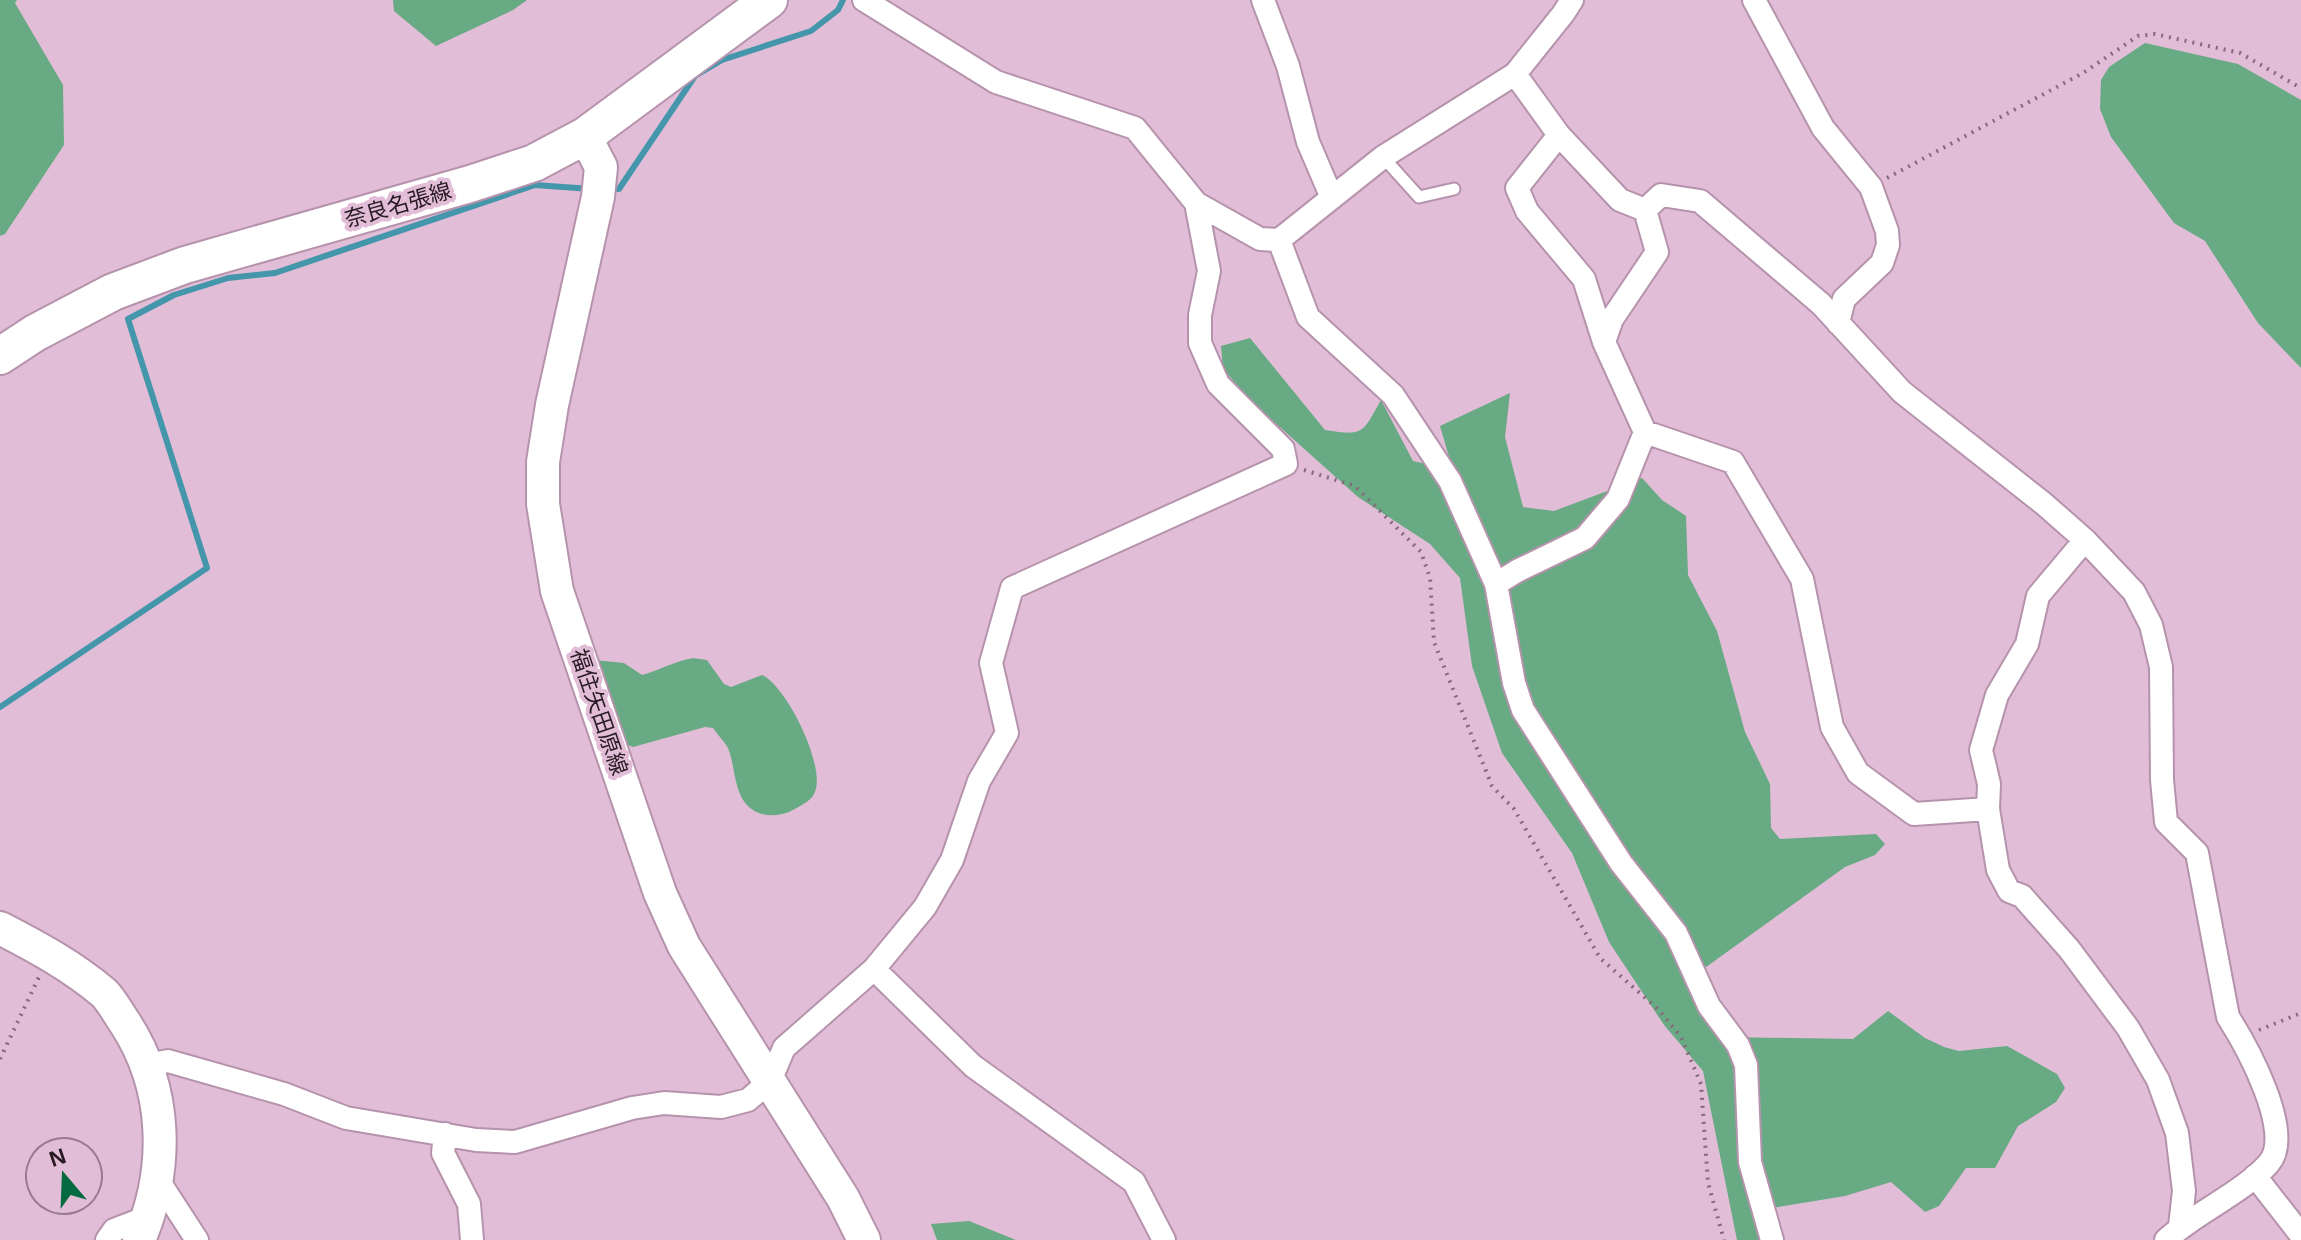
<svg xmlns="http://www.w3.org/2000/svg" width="2301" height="1240" font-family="Arial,'Noto Sans JP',sans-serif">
  <rect width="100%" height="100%" fill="#e2bdd7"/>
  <path fill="#67aa83" d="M0,0H17L15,3L63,85L64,145L5,234L0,236Z
    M393,0H527L513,10L436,46L394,11Z
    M2145,43L2238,64L2301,100V368L2258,323L2205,241L2174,223L2111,137L2100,109L2101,80L2109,67Z
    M1250,338L1325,430C1364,436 1362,434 1381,400L1413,461L1427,464L1449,457L1440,426L1510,393L1505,437L1523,507L1554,511L1642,478L1662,500L1686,516L1688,575L1717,631L1745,732L1770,784L1771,828L1780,839L1876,834L1885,844L1875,855L1845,867L1695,975L1722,1037L1853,1039L1888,1011L1925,1038L1944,1047L1959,1051L2007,1046L2057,1074L2065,1088L2056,1102L2018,1126L1995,1168H1966L1939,1206L1925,1212L1891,1182L1845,1196L1760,1210L1770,1240H1737L1703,1071L1664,1025L1609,942L1572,853L1502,753L1472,666L1460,578L1430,544L1358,497L1254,404L1223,369L1221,346Z
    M693,658L707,660L724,684L731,687L762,675C786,685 828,769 814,794C810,802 796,808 789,812C779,816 763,817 753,810C733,797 736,767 728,748C724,741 717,734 713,728L705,727L633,747L623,743L594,660L624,663L642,675C660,670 675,661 693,658Z
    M969,1221L1016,1240H937L931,1224Z"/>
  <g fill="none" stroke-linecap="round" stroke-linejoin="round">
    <path stroke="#4496ab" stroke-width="6" d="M610,189H619L695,76L722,60L811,31L838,10L843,0
      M0,707L207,568L128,319L174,295L228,278L275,273L535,185L591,189"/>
    <defs>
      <path id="lane" d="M1383,157L1419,197L1454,189"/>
      <path id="street" d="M864,0L996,82L1135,128L1196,203L1260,239L1279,240L1383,157L1515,74L1563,14L1572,0
        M1263,0L1288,66L1308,142L1332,198
        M1754,0L1823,128L1871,187L1887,231L1888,245L1882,263L1844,299L1838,323
        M1515,74L1559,135L1620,200L1645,210L1661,195L1700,201L1821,304L1902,392L2044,504L2085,540L2134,592L2151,625L2161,667L2162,780L2166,822L2197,853L2228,1017C2246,1045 2295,1133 2269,1163C2243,1193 2196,1212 2166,1240
        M1559,135L1517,188L1527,211L1584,279L1604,342L1645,432L1733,462L1802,579L1832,727L1858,773L1914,814L1988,809
        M1279,240L1308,317L1393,395L1450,481L1496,584L1514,683L1523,710L1621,863L1676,933L1709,1006L1738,1045L1746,1065L1750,1162L1772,1240
        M1604,342L1612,319L1657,252L1645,210
        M2085,540L2038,596L2027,644L1997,695L1981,750L1989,784L1988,809L1998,870L2009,891L2022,896L2069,949L2128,1028L2158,1080L2177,1133L2184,1191L2180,1226
        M1496,584L1517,571L1585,538L1618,499L1645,432
        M874,969L973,1066L1134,1182L1164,1240
        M147,1065L168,1061L284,1094L346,1118L476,1140L515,1142L632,1108L664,1103L721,1107L748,1100L770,1081L784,1048L874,969L925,907L952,860L979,781L1007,733L991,663L1012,588L1286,464L1283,449L1218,384L1200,343V315L1209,271L1196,203
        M445,1134L443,1153L469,1204L472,1240
        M2255,1176L2301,1235
        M158,1180L197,1240
        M107,1240L114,1230L148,1217"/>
      <path id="secondary" d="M585,136L601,167L598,197L552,405L543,462V504L557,591L660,893L684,946L843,1198L864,1240
        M0,928C37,947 72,966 104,993C112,1001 118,1013 125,1023C168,1089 169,1169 139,1240"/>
      <path id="primary" d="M0,356L35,333L113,292L185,265L470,184L534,163L585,136L769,0"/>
    </defs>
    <use href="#lane" stroke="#b693ac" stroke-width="15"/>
    <use href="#street" stroke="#b693ac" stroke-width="26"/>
    <use href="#secondary" stroke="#b693ac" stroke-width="36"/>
    <use href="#primary" stroke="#b693ac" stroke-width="40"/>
    <path stroke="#836b7c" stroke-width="4" stroke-dasharray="2 6" stroke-linecap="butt" d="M1887,178L2083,73L2138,36L2155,34L2240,53L2301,88
      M1304,470L1355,486L1421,552L1430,578L1434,642L1492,786L1514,809L1600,958L1659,1010L1681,1037L1701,1084L1708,1183L1724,1240
      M2259,1030L2301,1013
      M0,1059L39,977"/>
    <use href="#lane" stroke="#fff" stroke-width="11"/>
    <use href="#street" stroke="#fff" stroke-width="22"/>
    <use href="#secondary" stroke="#fff" stroke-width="32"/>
    <use href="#primary" stroke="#fff" stroke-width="36"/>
  </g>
  <g text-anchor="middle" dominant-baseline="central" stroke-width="8" stroke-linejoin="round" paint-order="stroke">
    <g font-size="22" fill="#271a23" stroke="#e2bdd7">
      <text transform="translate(398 205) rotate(-16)">奈良名張線</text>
      <text transform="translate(599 712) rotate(71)">福住矢田原線</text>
    </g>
  </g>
  <g transform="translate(64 1176) rotate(341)"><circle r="38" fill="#e2bdd7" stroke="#977c8f" stroke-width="2"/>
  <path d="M0-6L14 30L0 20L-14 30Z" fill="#046a3f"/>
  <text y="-12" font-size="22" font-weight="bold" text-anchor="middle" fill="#271a23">N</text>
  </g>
</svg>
